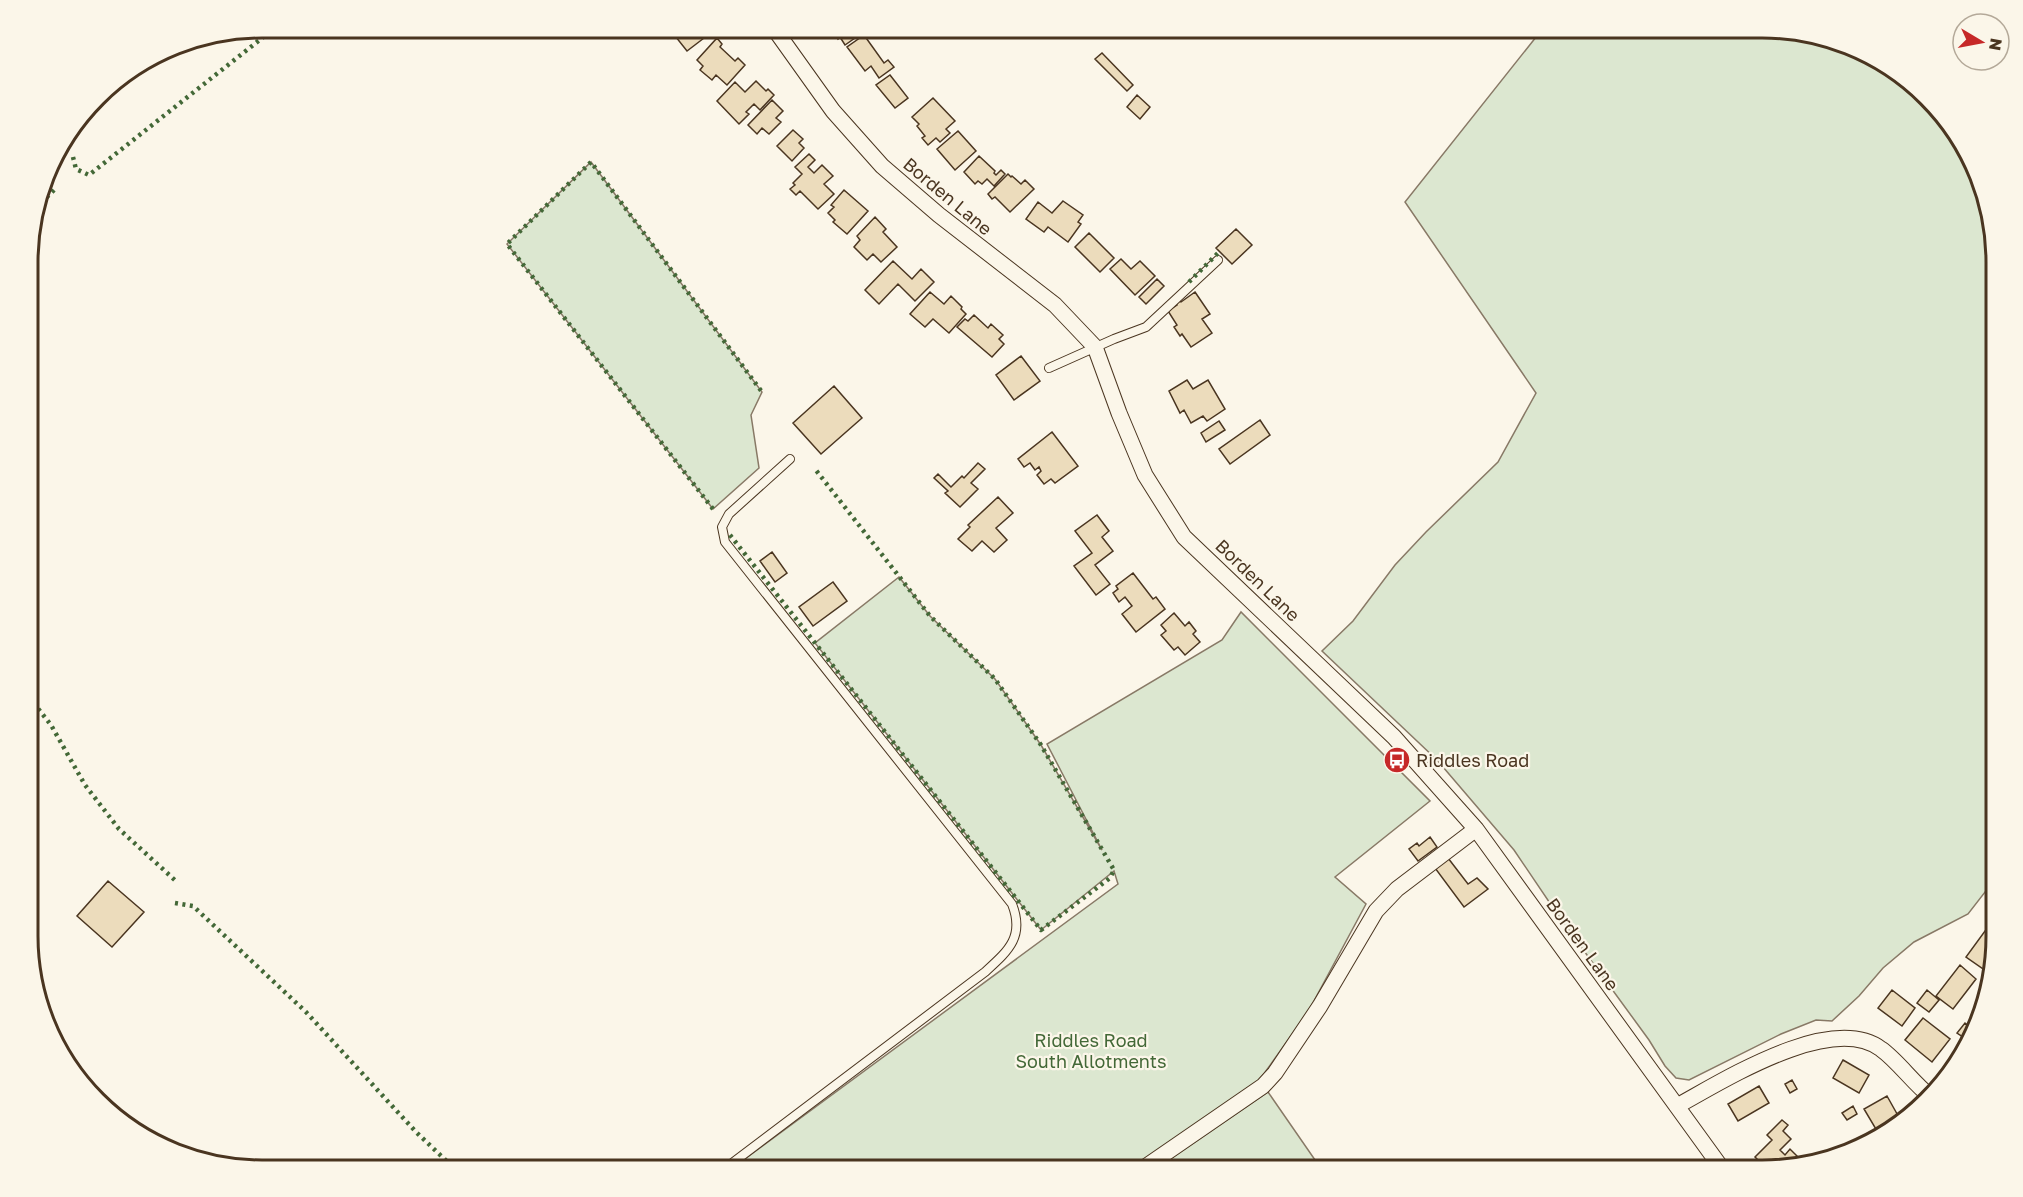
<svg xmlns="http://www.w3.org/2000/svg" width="2023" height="1197" font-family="'Golos Text',sans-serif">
  <rect width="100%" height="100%" fill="#fbf6e9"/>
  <path fill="#dce7d0" stroke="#887966" stroke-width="1.5" d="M1544,27H1761L1822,35L1879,59L1927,96L1964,144L1995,246V871L1989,887L1968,914L1914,942L1883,968L1859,996L1832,1021L1816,1020L1781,1034L1689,1080L1676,1078L1665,1066L1649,1040L1560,918L1514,850L1437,760L1322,651L1353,621L1395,565L1426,532L1498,462L1536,393L1405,202Z
    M591,162L762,392L751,415L759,468L713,509L507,244Z
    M899,577L930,616L995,679L1041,745L1102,850L1047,744L1222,640L1241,612L1430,801L1335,877L1366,904L1308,1012L1256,1085L1128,1170H730L1118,884L1114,871L1041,930L815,643Z
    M1268,1092L1322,1170H1154Z"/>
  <path fill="#ecdcbc" stroke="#4a3520" stroke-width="1.5" d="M668,27H701L708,35L687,51Z
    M834,27H862L865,31L845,45L840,37L838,39L831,30Z
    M864,35L884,63L888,60L894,67L879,78L871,66L865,71L847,47Z
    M717,38L722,44L720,47L735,61L738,58L745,65L727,85L716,75L712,80L700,70L703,66L697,60Z
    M1102,53L1133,85L1127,91L1095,59Z
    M890,75L908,98L895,108L876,85Z
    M756,81L766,91L768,89L774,95L760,110L754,104L746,112L749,114L739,124L717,101L735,82L745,92Z
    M1137,95L1150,107L1140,119L1127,107Z
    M933,98L955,121L946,129L950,133L940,142L936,138L928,145L922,138L925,136L917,126L919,124L912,117Z
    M772,100L783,111L776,118L781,122L769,134L762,128L757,134L748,125Z
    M793,130L803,139L799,143L804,148L792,161L777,146Z
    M958,131L976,151L955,170L937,149Z
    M809,154L815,160L808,167L814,173L822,165L833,176L824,184L834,194L818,209L800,191L796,195L790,189L795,185L793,183L802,174L795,167Z
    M979,156L995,171L994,173L996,175L1001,170L1005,174L994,186L987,179L982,184L978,181L975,184L964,172Z
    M1008,174L1011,177L1012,176L1021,184L1025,180L1034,189L1010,212L995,197L992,199L988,194Z
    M844,190L868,211L847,234L833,222L835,220L828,213L834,207L831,205Z
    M1063,201L1083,215L1078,222L1081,224L1068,242L1048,227L1044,232L1026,219L1038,202L1052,213Z
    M875,217L886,229L883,232L897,247L881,262L873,254L867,260L854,247L860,240L857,236Z
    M1236,229L1252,245L1232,264L1216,248Z
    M1089,233L1114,258L1100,272L1075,247Z
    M1121,259L1131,269L1140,261L1155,276L1135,295L1110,269Z
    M893,261L912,279L921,269L934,282L915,301L898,284L879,304L865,290Z
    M1157,279L1164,286L1146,304L1139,297Z
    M930,292L944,304L951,296L962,307L961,309L966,314L949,333L933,319L925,327L910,314Z
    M1195,292L1210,314L1202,319L1212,333L1191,347L1182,334L1180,336L1174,327L1177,325L1168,311L1177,305L1176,303L1180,300L1181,302Z
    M974,315L988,328L991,324L1003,335L999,339L1004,344L992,357L957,327L965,319L968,321Z
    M1021,356L1040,381L1014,400L996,375Z
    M1187,380L1193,389L1208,380L1225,409L1207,421L1203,416L1191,423L1184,410L1180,413L1169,391Z
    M834,386L862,418L821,454L793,423Z
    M1260,420L1270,435L1230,464L1219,449Z
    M1219,421L1225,430L1206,442L1201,433Z
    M1052,432L1078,466L1055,483L1051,479L1044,484L1037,475L1041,471L1039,467L1035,470L1030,463L1024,467L1018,459Z
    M978,463L985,469L971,483L978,489L960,507L945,493L948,491L934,478L938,474L951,487L962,476L964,478Z
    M998,497L1013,513L996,528L1007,540L994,552L982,541L972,551L958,539L970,527L968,525Z
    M1097,515L1109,531L1102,537L1113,551L1095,565L1110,584L1096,595L1074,566L1092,553L1075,531Z
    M772,552L787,573L775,582L760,561Z
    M1133,573L1153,599L1156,597L1165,609L1136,632L1122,614L1132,606L1125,597L1119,602L1113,593L1118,589L1116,586Z
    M833,582L847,601L813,626L799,607Z
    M1174,613L1185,626L1189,622L1196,631L1193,634L1200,642L1185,655L1178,647L1174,650L1161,635L1166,631L1161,625Z
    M1430,837L1437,847L1418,861L1409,849L1417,843L1419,846Z
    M1448,858L1468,884L1477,878L1488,889L1464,907L1435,868Z
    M108,881L144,912L112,947L77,916Z
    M1985,931L1996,939V950L1989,973L1966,957Z
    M1960,965L1976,979L1953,1009L1936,996Z
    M1892,990L1915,1008L1902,1026L1878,1008Z
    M1927,990L1939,1000L1929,1012L1917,1003Z
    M1923,1018L1950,1039L1932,1062L1905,1040Z
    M1965,1023L1970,1027L1963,1037L1957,1033Z
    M1843,1060L1869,1075L1859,1093L1833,1078Z
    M1792,1080L1797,1089L1790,1093L1785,1084Z
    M1759,1086L1769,1103L1738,1121L1728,1104Z
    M1887,1096L1901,1121L1880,1136L1864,1109Z
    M1853,1106L1857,1114L1847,1120L1842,1113Z
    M1782,1120L1788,1125L1783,1131L1791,1139L1780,1150L1785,1155L1790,1149L1800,1159L1795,1164L1776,1170H1765L1766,1168L1755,1157L1772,1140L1767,1135Z"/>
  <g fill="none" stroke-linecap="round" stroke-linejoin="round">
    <defs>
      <path id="service" d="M1049,368L1114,339L1146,327L1218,260
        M723,1170L985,972C1008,951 1025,937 1012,904L725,542L722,527L729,514L790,459"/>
      <path id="minor" d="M773,27L833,111L882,166L939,215L1055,305L1095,347L1119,413L1145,475L1184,537L1394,737L1476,829L1723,1170
        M1677,1106C1723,1081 1831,1012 1881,1049C1898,1061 1913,1083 1931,1097
        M1141,1170L1263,1086L1275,1073L1320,1006L1376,911L1397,889L1476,829"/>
    </defs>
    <use href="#service" stroke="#4a3520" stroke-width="10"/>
    <use href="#minor" stroke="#4a3520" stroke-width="17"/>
    <use href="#service" stroke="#fbf6e9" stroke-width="8"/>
    <use href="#minor" stroke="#fbf6e9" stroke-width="15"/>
    <path stroke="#436837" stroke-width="4.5" stroke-dasharray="3 4.5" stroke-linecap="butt" d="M73,157L76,169L89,175L276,27
      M36,208L56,188
      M1189,282L1219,252
      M713,509L507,244L591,162L762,392
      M730,535L1041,930L1110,878L1114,870L1041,745L995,679L930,616L815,469
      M29,697L51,725L85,785L119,829L177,882
      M175,903L193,906L306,1012L416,1132L456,1170"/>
  </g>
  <defs>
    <symbol id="bus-disc" viewBox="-11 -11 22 22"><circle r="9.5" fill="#c62828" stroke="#fbf6e9"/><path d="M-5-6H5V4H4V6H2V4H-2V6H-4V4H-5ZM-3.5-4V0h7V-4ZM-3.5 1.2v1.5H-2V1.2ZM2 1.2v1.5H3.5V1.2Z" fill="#fff"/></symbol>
  </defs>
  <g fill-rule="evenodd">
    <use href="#bus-disc" x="1382" y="745" width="30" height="30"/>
  </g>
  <g text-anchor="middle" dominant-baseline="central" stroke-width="4.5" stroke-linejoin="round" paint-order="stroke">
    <g font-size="18" fill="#4a3520" stroke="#fbf6e9">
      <text transform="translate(948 196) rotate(40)">Borden Lane</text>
      <text transform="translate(1258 580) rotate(44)">Borden Lane</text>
      <text transform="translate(1583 944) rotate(54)">Borden Lane</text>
    </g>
    <g font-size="18" fill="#4a3520" stroke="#fbf6e9" text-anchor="start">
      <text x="1416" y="760">Riddles Road</text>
    </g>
    <g font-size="18" fill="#436837" stroke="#fbf6e9">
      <text x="1091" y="1040">Riddles Road<tspan x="1091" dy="21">South Allotments</tspan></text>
    </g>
  </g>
  <path d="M0 0H2023V1197H0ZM262 38H1762A224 224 0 0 1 1986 262V936A224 224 0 0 1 1762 1160H262A224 224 0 0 1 38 936V262A224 224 0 0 1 262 38Z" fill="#fbf6e9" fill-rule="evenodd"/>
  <path fill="none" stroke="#4a3520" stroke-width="3" d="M262 38H1762A224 224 0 0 1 1986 262V936A224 224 0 0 1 1762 1160H262A224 224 0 0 1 38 936V262A224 224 0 0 1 262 38Z"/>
  <g transform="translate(1981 42) rotate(100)"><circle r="28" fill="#fbf6e9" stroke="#b4a999" stroke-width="1.5"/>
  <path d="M0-4.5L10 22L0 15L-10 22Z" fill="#c62828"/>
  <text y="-9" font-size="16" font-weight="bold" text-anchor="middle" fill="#4a3520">N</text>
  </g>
</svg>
